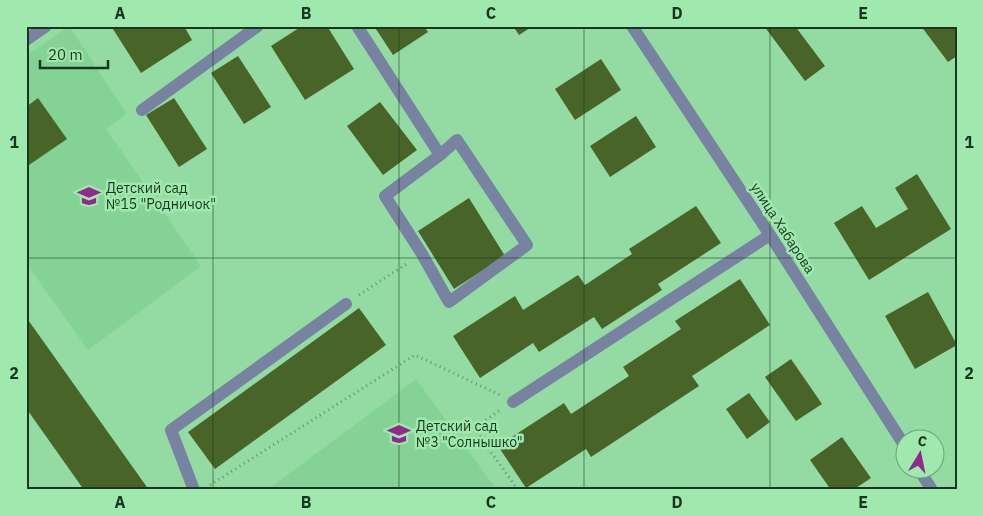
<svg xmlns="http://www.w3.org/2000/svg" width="983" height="516" font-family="'IBM Plex Sans',sans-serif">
  <rect width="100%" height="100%" fill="#93dba2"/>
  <path fill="#84d395" d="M69,26L127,114L106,129L201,266L88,350L26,263V56Z
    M416,379L497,490H267Z"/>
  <path fill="#486428" d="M111,26H184L192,40L141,73Z
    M302,26H327L354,69L305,100L271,46Z
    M374,26H424L428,32L393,55Z
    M513,26H533L519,35Z
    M764,26H795L825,66L805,81Z
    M921,26H957V56L948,62Z
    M238,56L271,107L244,124L211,73Z
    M601,59L621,90L575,120L555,89Z
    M38,98L67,139L26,167V107Z
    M174,98L207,149L179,167L146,115Z
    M380,102L417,150L383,175L347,126Z
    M636,116L656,147L610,177L590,146Z
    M917,174L951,229L869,280L834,223L862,206L876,228L908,209L895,188Z
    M469,198L505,256L454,289L418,231Z
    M696,206L721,243L658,284L662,290L602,329L594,317L539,352L533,343L480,378L453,336L515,296L523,310L578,275L585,285L632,254L629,249Z
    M740,279L770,325L692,376L699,386L591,457L586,449L526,488L498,446L564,403L571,414L629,376L623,367L681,329L675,321Z
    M928,292L957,345L915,369L885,316Z
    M359,308L386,345L215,469L188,432Z
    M26,317L149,490H84L26,408Z
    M791,359L822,404L796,421L765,377Z
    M749,393L770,422L747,439L726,409Z
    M842,437L871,478L853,490H831L810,460Z"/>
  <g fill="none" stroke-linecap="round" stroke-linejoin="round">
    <path stroke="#5f966b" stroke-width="3" stroke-dasharray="1 4" stroke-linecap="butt" d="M359,295L408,263
      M499,411L474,428L518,490
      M210,485L415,355L500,395"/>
    <path stroke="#7882a1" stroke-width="12" d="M357,26L440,155
      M632,26L770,235L906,448
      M26,40L46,26
      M142,110L258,26
      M457,140L527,245L449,302L422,254L385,196L440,155Z
      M513,402L770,235
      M918,468L932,490
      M194,490L171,430L346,304"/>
  </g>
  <path fill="none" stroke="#193720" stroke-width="1" stroke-opacity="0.55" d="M213,26V490M399,26V490M584,26V490M770,26V490M26,258H957"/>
  <defs>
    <symbol id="school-bare" viewBox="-9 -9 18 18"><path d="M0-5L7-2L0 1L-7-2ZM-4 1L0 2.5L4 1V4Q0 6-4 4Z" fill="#92298d" stroke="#9fe8ae" stroke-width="2.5" paint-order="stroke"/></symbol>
  </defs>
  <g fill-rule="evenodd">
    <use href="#school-bare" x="73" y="180" width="32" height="32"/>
    <use href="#school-bare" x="383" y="418" width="32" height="32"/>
  </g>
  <g text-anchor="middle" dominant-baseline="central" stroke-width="5" stroke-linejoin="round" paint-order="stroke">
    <g font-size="14" fill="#193720" stroke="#9fe8ae" text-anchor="start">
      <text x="106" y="188">Детский сад<tspan x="106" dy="16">№15 "Родничок"</tspan></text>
      <text x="416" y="426">Детский сад<tspan x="416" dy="16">№3 "Солнышко"</tspan></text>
    </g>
    <g font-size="14" fill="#193720" stroke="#9fe8ae">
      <text transform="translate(783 228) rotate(57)">улица Хабарова</text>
    </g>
  </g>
  <rect width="983" height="516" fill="none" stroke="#9fe8ae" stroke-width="55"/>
  <g transform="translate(920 454) rotate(10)"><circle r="24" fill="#9fe8ae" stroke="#69a175"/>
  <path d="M0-4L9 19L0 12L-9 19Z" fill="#92298d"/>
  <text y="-8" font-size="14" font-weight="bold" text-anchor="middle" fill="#193720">С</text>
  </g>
  <path d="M40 60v8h68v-8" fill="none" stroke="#193720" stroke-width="2.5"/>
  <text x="48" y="60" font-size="15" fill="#193720" stroke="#9fe8ae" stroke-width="4" paint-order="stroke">20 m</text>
  <rect x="28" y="28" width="928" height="460" fill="none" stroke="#193720" stroke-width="2"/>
  <g font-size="16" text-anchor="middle" font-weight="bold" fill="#193720">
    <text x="120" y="19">A</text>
    <text x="306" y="19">B</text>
    <text x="491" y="19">C</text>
    <text x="677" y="19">D</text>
    <text x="863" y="19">E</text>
    <text x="14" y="148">1</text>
    <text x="969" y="148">1</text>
    <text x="14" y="379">2</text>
    <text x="969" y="379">2</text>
    <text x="120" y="508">A</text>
    <text x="306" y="508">B</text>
    <text x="491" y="508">C</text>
    <text x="677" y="508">D</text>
    <text x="863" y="508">E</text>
  </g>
</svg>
